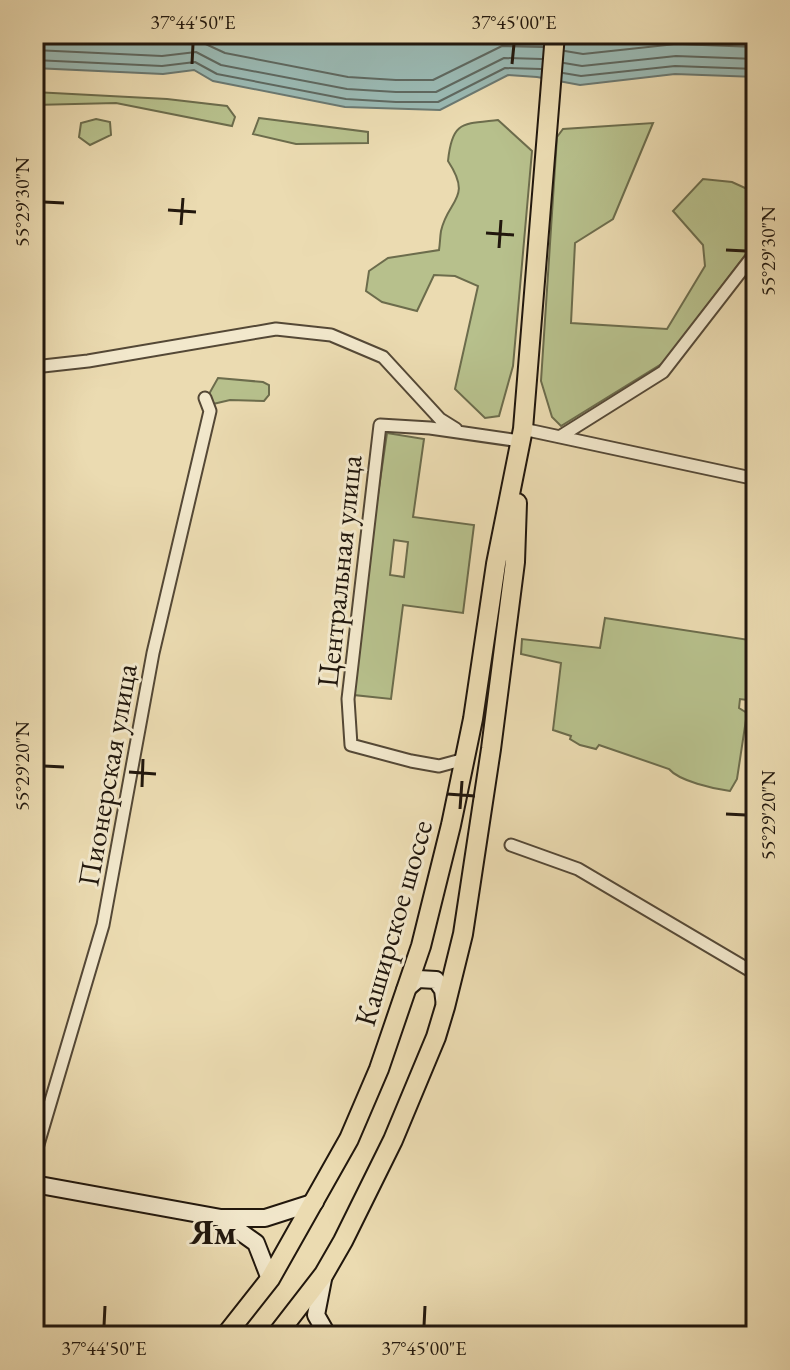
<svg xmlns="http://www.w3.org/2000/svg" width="790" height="1370" font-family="'EB Garamond',serif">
  <rect width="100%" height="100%" fill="#ebdbb1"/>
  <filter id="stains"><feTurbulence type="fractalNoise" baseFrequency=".0025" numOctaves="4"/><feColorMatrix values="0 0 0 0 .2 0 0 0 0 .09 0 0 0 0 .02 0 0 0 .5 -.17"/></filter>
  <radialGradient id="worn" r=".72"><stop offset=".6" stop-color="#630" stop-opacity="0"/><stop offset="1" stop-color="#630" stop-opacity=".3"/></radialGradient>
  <path fill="#b7c08c" stroke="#6c6c4c" stroke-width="2" fill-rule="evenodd" d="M34,92L167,99L227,106L235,117L232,126L116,103L34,105Z
    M259,118L368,132V143L296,144L253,134Z
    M96,119L110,122L111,135L90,145L79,137L81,123Z
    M498,120L532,151L513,366L499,416L485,418L455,389L478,286L455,276L434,275L417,311L382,302L366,291L369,271L388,258L439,250C440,244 440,237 441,231C448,199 473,199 448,161C452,121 462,124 498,120Z
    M653,123L613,219L575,243L571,323L667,329L705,266L703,245L673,211L703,179L732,182L756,193V241L663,363L561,426L552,417L541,381L557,137L563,129Z
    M218,378L263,382L269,385V395L264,401L230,400L213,404L209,394Z
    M387,433L424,439L413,517L474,525L463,613L403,605L391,699L354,695L376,508ZM394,540L408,542L404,577L390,575Z
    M605,618L756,641V701L740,699L739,708L747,713L737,779L730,791C714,789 679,781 669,769L599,745L596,749L580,745L570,739L571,736L553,730L561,663L521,654L522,639L600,648Z"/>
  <path fill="#9ab9b3" stroke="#6a7871" stroke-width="2" d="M34,34H756V77L675,74L580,85L537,77L508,75L440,110L345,107L213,81L194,70L163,74L34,68Z"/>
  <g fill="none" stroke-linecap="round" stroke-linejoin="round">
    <path stroke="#5e6860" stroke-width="2" d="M34,38L161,44L197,40L225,53L348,77L396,80H433L502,46L543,47
      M34,50L162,56L196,52L221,65L347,89L396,92H436L504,58L542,59
      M565,51L583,54L676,44L756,47
      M34,60L162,66L195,62L217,74L346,99L396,102H438L505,68L541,69
      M564,63L582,66L676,56L756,59
      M563,73L581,76L675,66L756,69"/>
    <defs>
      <path id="street" d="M34,367L88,361L276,329L331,335L383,357L440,419L456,429
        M523,429L756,479
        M561,436L663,372L756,252
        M465,759L439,766L411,761L351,745L348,699L380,425L430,428L520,441
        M511,845L578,869L756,974
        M34,1158L103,925L153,653L210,411L205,398"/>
      <path id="secondary" d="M405,990L418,979L436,980L443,990L445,1006
        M34,1184L221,1218H265L315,1202
        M221,1218L256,1243L270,1279
        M324,1274L316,1315L328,1336"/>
      <path id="primary" d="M225,1336L270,1279L349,1139L379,1069L421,946L451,825L473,719L496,564L523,429L555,34
        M276,1336L324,1274L343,1241L393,1140L436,1037L445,1007L463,934L491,749L515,562L517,503"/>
    </defs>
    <use href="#street" stroke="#544836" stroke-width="15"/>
    <use href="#secondary" stroke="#21170d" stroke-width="20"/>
    <use href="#primary" stroke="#21170d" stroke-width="22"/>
    <use href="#street" stroke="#f2e8cc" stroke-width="11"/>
    <use href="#secondary" stroke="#f2e8cc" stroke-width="16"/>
    <use href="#primary" stroke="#ebdbb1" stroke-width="18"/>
  </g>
  <path fill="none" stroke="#21170d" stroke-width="3" d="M192,64L193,44M512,64L514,44M44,202L64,203M168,210L196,212M181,225L183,198M486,233L514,235M499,248L501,220M726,250L746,251M44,766L64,767M129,772L156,774M142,787L143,759M447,794L475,796M460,809L462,781M726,814L746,815M104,1326L105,1306M424,1326L425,1306"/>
  <g text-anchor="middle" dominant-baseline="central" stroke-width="6" stroke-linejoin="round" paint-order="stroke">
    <g font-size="30" fill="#21170d" stroke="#f2e8cc">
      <text transform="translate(339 571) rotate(-84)">Центральная улица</text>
      <text transform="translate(107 775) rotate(-80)">Пионерская улица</text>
      <text transform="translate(393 923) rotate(-74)">Каширское шоссе</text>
    </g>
    <g font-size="34" font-weight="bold" fill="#21170d" stroke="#f2e8cc">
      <text x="213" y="1232">Ям</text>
    </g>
  </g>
  <rect width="790" height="1370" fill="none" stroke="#ebdbb1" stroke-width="88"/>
  <rect x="44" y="44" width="702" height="1282" fill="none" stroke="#21170d" stroke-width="3"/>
  <g font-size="20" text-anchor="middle" fill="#21170d">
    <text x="193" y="29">37°44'50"E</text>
    <text x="514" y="29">37°45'00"E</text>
    <text transform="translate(22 202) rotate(-90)" y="7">55°29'30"N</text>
    <text transform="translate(768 251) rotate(-90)" y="7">55°29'30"N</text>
    <text transform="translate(22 766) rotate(-90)" y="7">55°29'20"N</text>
    <text transform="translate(768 815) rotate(-90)" y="7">55°29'20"N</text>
    <text x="104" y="1355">37°44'50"E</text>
    <text x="424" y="1355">37°45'00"E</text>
  </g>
  <rect width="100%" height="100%" filter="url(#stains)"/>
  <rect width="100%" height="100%" fill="url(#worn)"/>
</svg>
